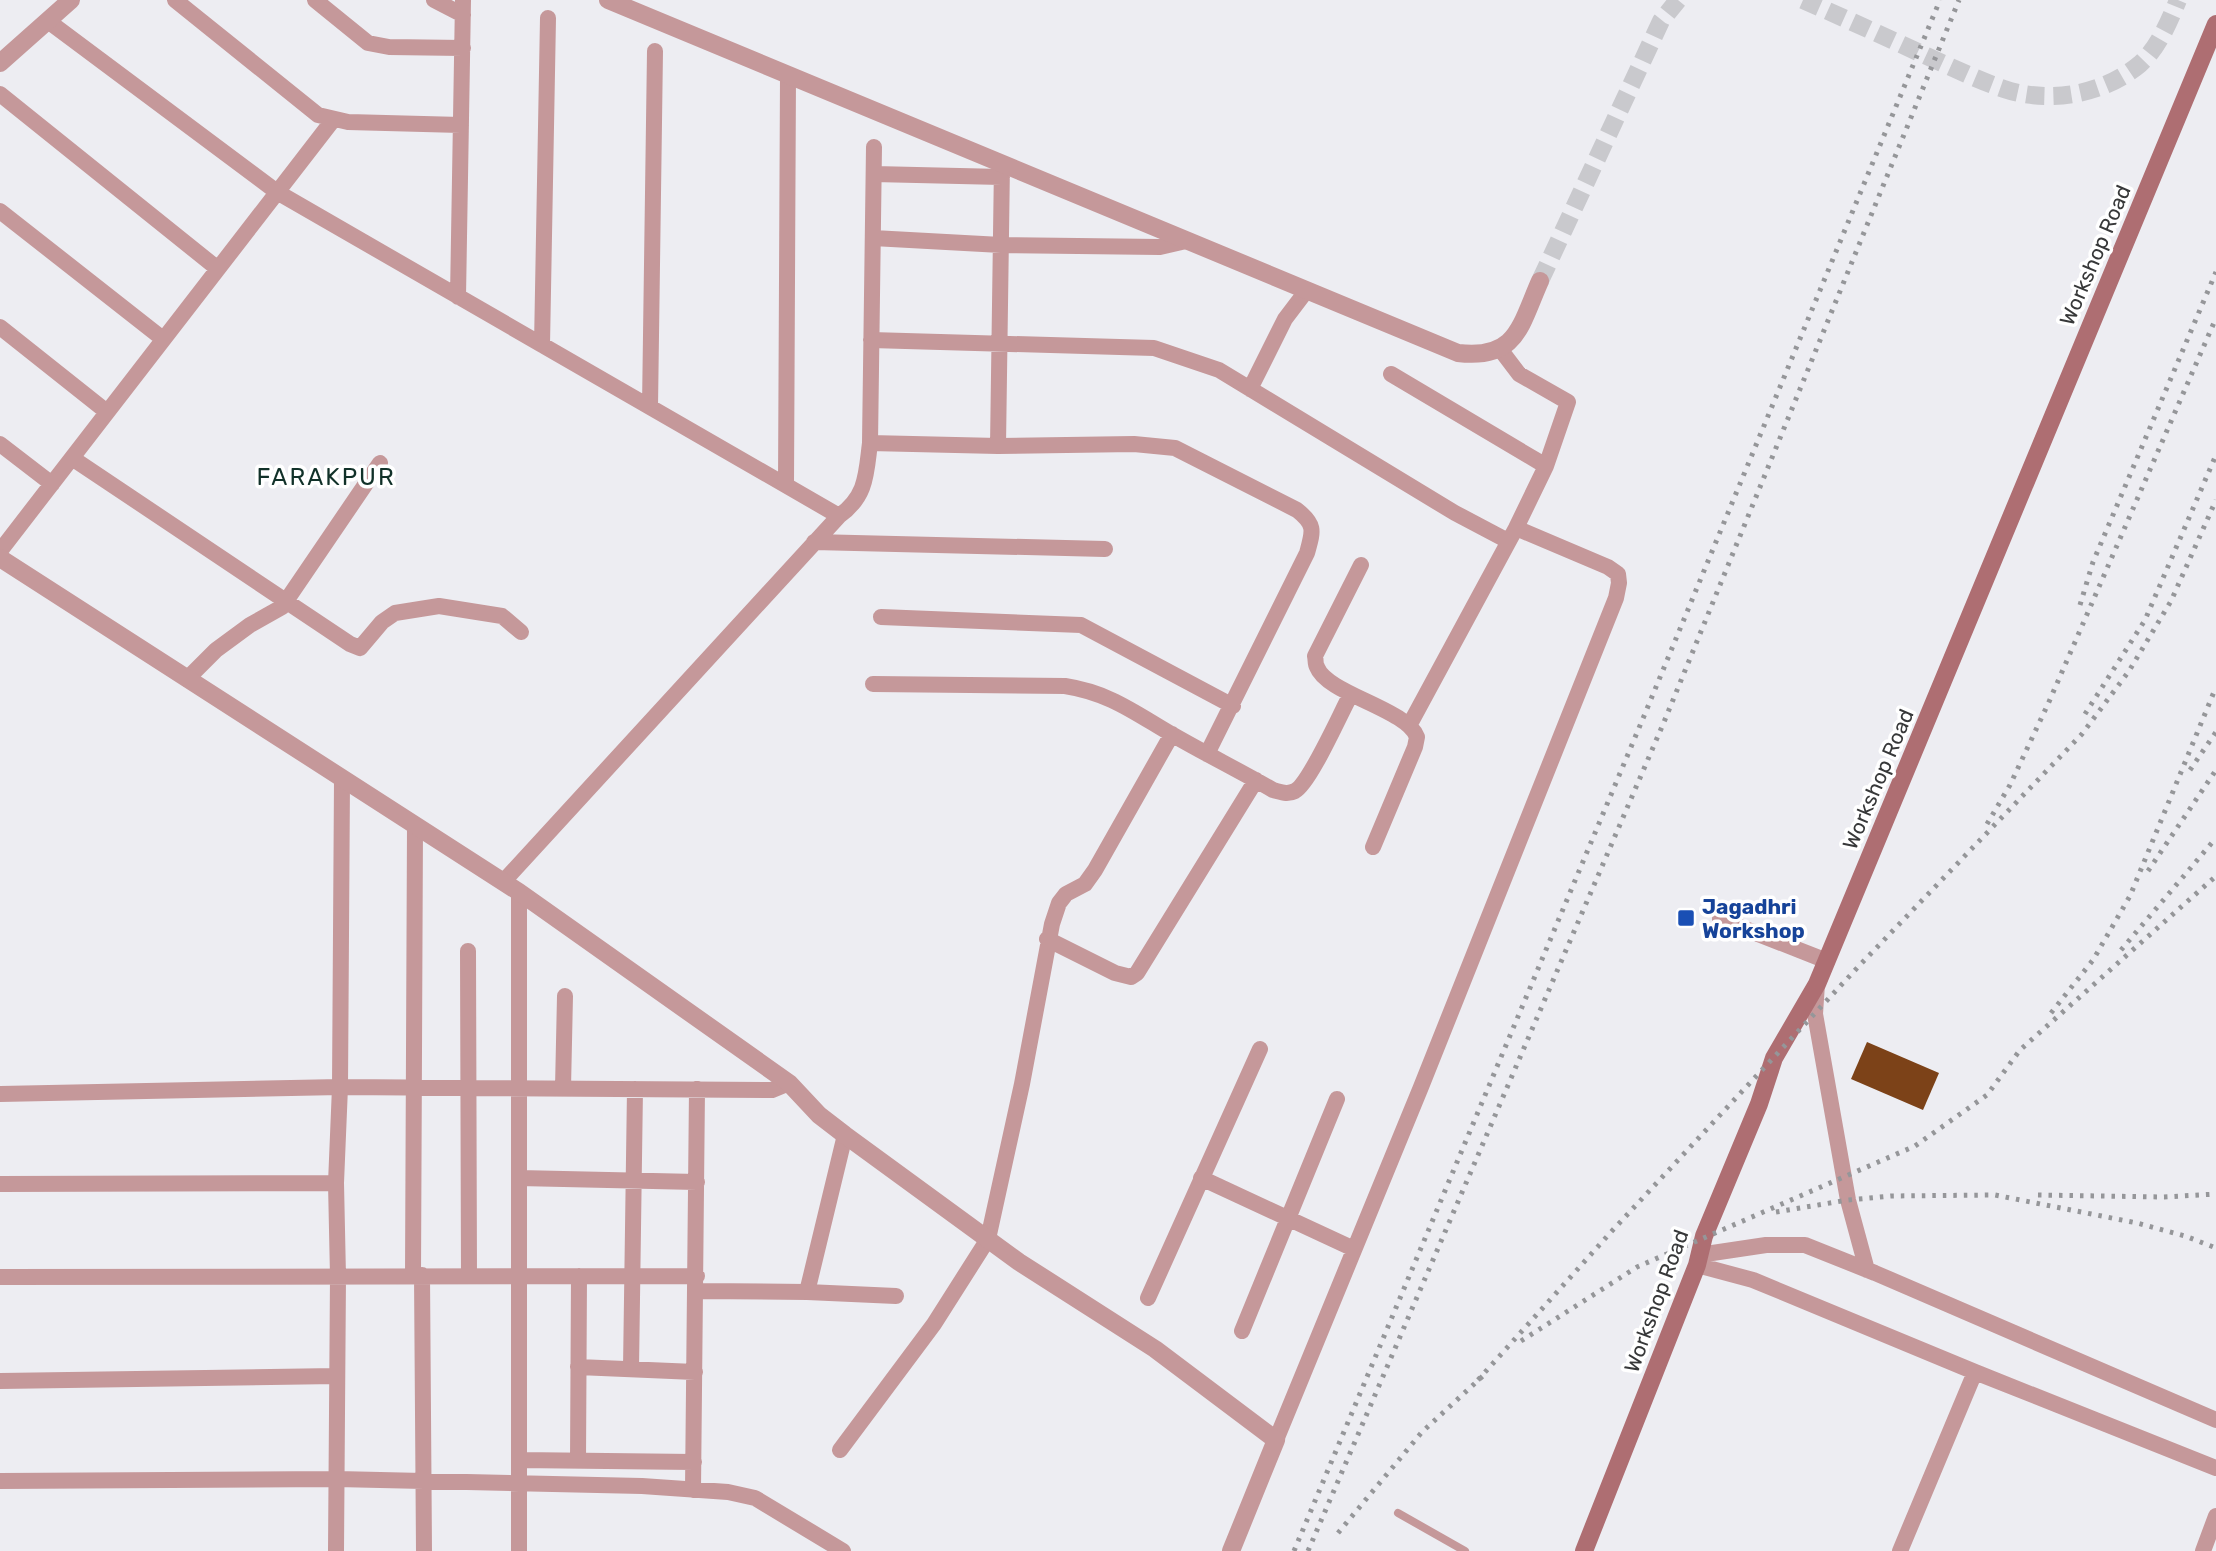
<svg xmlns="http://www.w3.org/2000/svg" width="2216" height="1551" font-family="Rubik,sans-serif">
  <rect width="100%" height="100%" fill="#ededf2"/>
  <path fill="#7c4218" d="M1867,1042L1939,1073L1923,1110L1851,1079Z"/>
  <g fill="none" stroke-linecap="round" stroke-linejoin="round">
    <path stroke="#c9c9cd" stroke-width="18" stroke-dasharray="18 9" stroke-linecap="butt" d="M1803,0C1842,17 1881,35 1920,53C1947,65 1975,79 2004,89C2049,104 2103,95 2140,64C2158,48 2169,22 2178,0
      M1540,281L1661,21L1678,0"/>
    <path stroke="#c5989a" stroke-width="8" d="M1398,1513L1465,1551"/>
    <path stroke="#c5989a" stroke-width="16" d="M175,0L318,115L348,122L461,125
      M315,0L368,43L389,47L463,48
      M434,0L463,15
      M48,21L277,192L839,516
      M0,94L218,269
      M874,174L1002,177
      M0,211L163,339
      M873,238L1001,245L1160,247L1186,241
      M458,297L463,0
      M0,327L107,412
      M871,340L1154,348L1219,370L1455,513L1508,541
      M542,345L548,18
      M1391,374L1546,466
      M1250,389L1285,319L1307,290
      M650,407L655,51
      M870,443L998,446L1134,444L1175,448L1297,510C1316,525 1313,531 1307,553L1207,754
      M0,444L52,484
      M998,446L1002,164
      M72,458L350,644L360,648L382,622L395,613L439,606L502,616L521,632
      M786,485L788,76
      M814,542L1105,549
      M0,551L333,120
      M1361,565L1315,656C1316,660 1315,664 1317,667C1327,694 1407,709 1417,737L1415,747L1373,847
      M881,617L1081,625L1233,706
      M187,679L216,650L250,625L282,607L380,463
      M873,684L1065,686C1110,693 1135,713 1173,735C1206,754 1240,771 1273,790C1281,792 1287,795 1295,791C1310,783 1341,712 1351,694
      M1410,724L1516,528L1546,466L1568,402L1519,374L1500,349
      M503,882L839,516C867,496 866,474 870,443L874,147
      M1720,919L1827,961
      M1047,939L1115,973L1131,977L1137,973L1256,780
      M468,951L469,1275
      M1817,984L1815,1014L1848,1200L1867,1270
      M563,1088L565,996
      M0,1094L340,1087L772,1090L789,1083
      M519,1178L697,1182
      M1201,1178L1354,1249
      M0,1184L336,1183
      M1699,1255L1766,1245H1805L1875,1273L2216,1420
      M1697,1265L1753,1280L1975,1372L2216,1468
      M413,1275L415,826
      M422,1275L424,1551
      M0,1277L697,1276
      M697,1291L807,1292L896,1296
      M807,1292L845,1135
      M1148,1298L1260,1049
      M1242,1331L1337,1099
      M578,1367L695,1372
      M631,1369L635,1089
      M0,1381L336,1376
      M1276,1440L1421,1087L1616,598L1619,583L1618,574L1608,567L1516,528
      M840,1450L934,1324L988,1239L1022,1084L1052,924L1059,903L1066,894L1085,884L1095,870L1172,734
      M519,1460L694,1462
      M578,1461L579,1276
      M0,1481L337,1479L642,1486L728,1492L755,1498L843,1551
      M693,1490L697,1089
      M336,1551L338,1276L336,1183L340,1087L342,780
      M519,1551V892
      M1900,1551L1975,1372
      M2203,1551L2216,1516"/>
    <path stroke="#c5989a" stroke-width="18" d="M608,0L1458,353C1517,360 1520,326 1540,281
      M0,63L71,0
      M0,558L519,892L789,1083L819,1115L845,1135L1019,1262L1155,1349L1276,1440L1231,1551"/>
    <path stroke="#ae6e72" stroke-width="18" d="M1584,1551L1697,1265L1704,1236L1759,1104L1774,1058L1817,984L2216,24"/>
    <path stroke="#959699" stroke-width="5" stroke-dasharray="3.5 7" stroke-linecap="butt" d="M2080,605L2093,562L2216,272
      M2085,714L2145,620L2216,455
      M2190,770L2216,732
      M1987,824L2010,785L2048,704L2216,318
      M2148,871L2216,770
      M2121,950L2216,838
      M2051,1013L2093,960L2130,896L2216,687
      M2038,1195L2164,1197L2216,1194
      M1776,1212L1848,1200L1891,1196L1995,1195L2137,1223L2185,1236L2216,1248
      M1521,1341L1637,1267L1915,1146L1987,1095L2020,1050L2216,876
      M1478,1380L1611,1232L1858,967L2082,734L2129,671L2171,601L2216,500
      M1338,1533L1422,1432L1485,1374
      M1294,1551L1644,716L1940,0
      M1308,1551L1664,722L1959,0"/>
  </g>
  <rect fill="#1a4fb4" stroke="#fff" stroke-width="2.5" x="1677" y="909" width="18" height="18" rx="3.5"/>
  <g text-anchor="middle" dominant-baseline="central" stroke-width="7" stroke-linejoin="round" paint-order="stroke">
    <g font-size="21" fill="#373839" stroke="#fff">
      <text transform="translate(2095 255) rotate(-67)">Workshop Road</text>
      <text transform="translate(1878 779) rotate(-67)">Workshop Road</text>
      <text transform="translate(1656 1301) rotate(-70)">Workshop Road</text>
    </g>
    <g font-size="21" font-weight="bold" fill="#164399" stroke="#fff" text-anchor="start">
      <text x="1702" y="906">Jagadhri<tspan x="1702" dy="24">Workshop</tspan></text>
    </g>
    <g font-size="24" letter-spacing="2" fill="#113129" stroke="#fff">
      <text x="326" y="477">FARAKPUR</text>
    </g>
  </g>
</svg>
